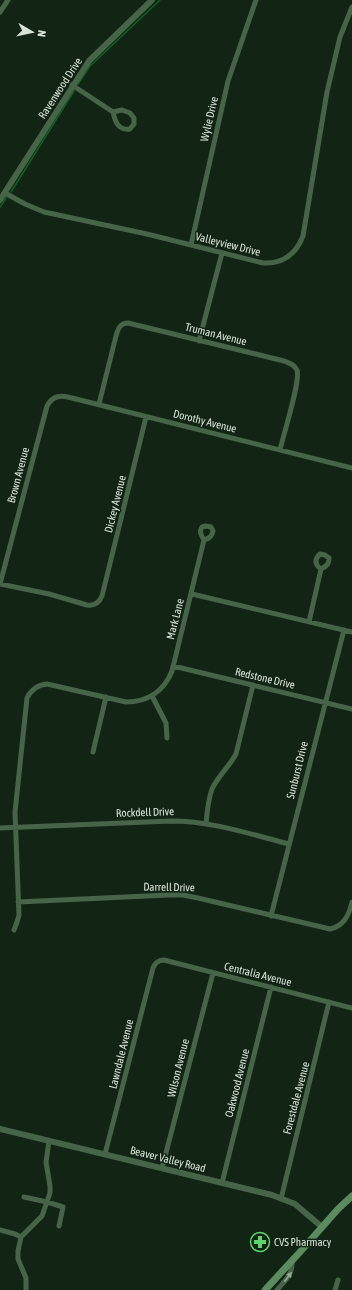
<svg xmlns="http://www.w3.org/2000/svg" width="352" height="1290" font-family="'Asap Condensed',sans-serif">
  <rect width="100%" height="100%" fill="#122514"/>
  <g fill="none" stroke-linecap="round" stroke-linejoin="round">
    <path stroke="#0d6221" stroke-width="1.5" d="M78,84L90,66L160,0
      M11,192L74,91
      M0,207L6,198"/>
    <path stroke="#476449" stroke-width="5" d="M0,12L8,0
      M72,85L113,112
      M122,110L130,113L134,118V124L130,129C118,131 115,121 113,112Z
      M5,193L25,204L44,212L147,234L263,263C283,264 296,254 303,236L327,92L340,37L352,7
      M191,245L228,81L256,0
      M199,341L222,253
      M99,404L116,336C118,329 120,323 128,323L284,361C289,363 294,364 297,370C301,380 283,436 280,450
      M0,584L47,406C53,395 61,395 72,398L352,468
      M0,584L49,594L87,605C94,606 99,603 102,596L146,417
      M192,594L352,632
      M309,622L321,569C327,566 329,564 329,558L325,555L320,554C314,559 315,565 321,569
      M173,666L352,709
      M152,696L166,723L167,738
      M93,752L106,697
      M206,824C207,812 208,800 212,789C218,776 229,767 236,754L253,685
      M0,828L171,821C211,821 250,834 289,844
      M18,902L168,895H183L198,898L330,929C344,926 349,915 352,902
      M271,916L344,630
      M14,930L17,922L19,915L15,812L27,698C31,690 37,685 47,684L126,702C148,702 164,691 172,671L204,540C210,538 212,536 213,531L211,527L206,526L202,527C199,532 201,535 204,540
      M105,1154L153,968C155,963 159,960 164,960L352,1008
      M162,1168L213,973
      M222,1183L271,987
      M24,1197L47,1202L63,1207L59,1226
      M281,1199L329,1002
      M0,1230L15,1234L21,1237
      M26,1290V1278L18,1259V1251L21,1237L42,1216L50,1193V1186L46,1162L49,1141
      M277,1290C285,1280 293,1275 292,1261
      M335,1290L338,1280"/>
    <path stroke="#476449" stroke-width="6" d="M0,200L89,61L152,0
      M0,1129L272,1195L295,1204L322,1227"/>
    <path stroke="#5b8b5e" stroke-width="7" d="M265,1290L300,1252L338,1209L352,1196"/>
  </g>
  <defs><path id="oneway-solid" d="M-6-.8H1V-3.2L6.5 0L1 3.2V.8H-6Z"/></defs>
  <use fill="#96aa97" href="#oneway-solid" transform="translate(288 1277) rotate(-53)"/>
  <defs>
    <symbol id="pharmacy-ring" viewBox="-11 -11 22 22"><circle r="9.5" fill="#122514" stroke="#5dd56d" stroke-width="1.5"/><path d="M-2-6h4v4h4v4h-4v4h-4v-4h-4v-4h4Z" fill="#5dd56d"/></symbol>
  </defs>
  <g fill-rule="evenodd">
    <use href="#pharmacy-ring" x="249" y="1231" width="22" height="22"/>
  </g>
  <g text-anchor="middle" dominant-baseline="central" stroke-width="3" stroke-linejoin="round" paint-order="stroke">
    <g font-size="11" fill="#d7e3d7" stroke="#122514">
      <text transform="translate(60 88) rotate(-57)">Ravenwood Drive</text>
      <text transform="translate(209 119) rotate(-77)">Wylie Drive</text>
      <text transform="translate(228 244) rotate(14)">Valleyview Drive</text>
      <text transform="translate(216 334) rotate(14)">Truman Avenue</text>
      <text transform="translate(205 421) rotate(14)">Dorothy Avenue</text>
      <text transform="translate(18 475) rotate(-75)">Brown Avenue</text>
      <text transform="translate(115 504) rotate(-76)">Dickey Avenue</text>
      <text transform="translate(175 619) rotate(-76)">Mark Lane</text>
      <text transform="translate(265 678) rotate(13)">Redstone Drive</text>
      <text transform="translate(297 770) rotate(-76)">Sunburst Drive</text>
      <text transform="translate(145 812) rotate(-2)">Rockdell Drive</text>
      <text transform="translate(169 887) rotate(1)">Darrell Drive</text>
      <text transform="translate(258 974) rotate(14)">Centralia Avenue</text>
      <text transform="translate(121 1054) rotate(-76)">Lawndale Avenue</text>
      <text transform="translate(178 1068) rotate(-76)">Wilson Avenue</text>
      <text transform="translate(237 1083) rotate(-76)">Oakwood Avenue</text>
      <text transform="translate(296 1098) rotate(-75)">Forestdale Avenue</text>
      <text transform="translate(168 1159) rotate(14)">Beaver Valley Road</text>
    </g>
    <g font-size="11" fill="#d7e3d7" stroke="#122514" text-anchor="start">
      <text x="274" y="1242">CVS Pharmacy</text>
    </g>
  </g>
  <g transform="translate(32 32) rotate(99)" stroke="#122514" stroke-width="3" paint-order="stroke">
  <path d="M0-3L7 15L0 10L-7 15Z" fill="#d7e3d7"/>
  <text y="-6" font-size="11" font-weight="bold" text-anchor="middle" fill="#d7e3d7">N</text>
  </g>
</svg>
